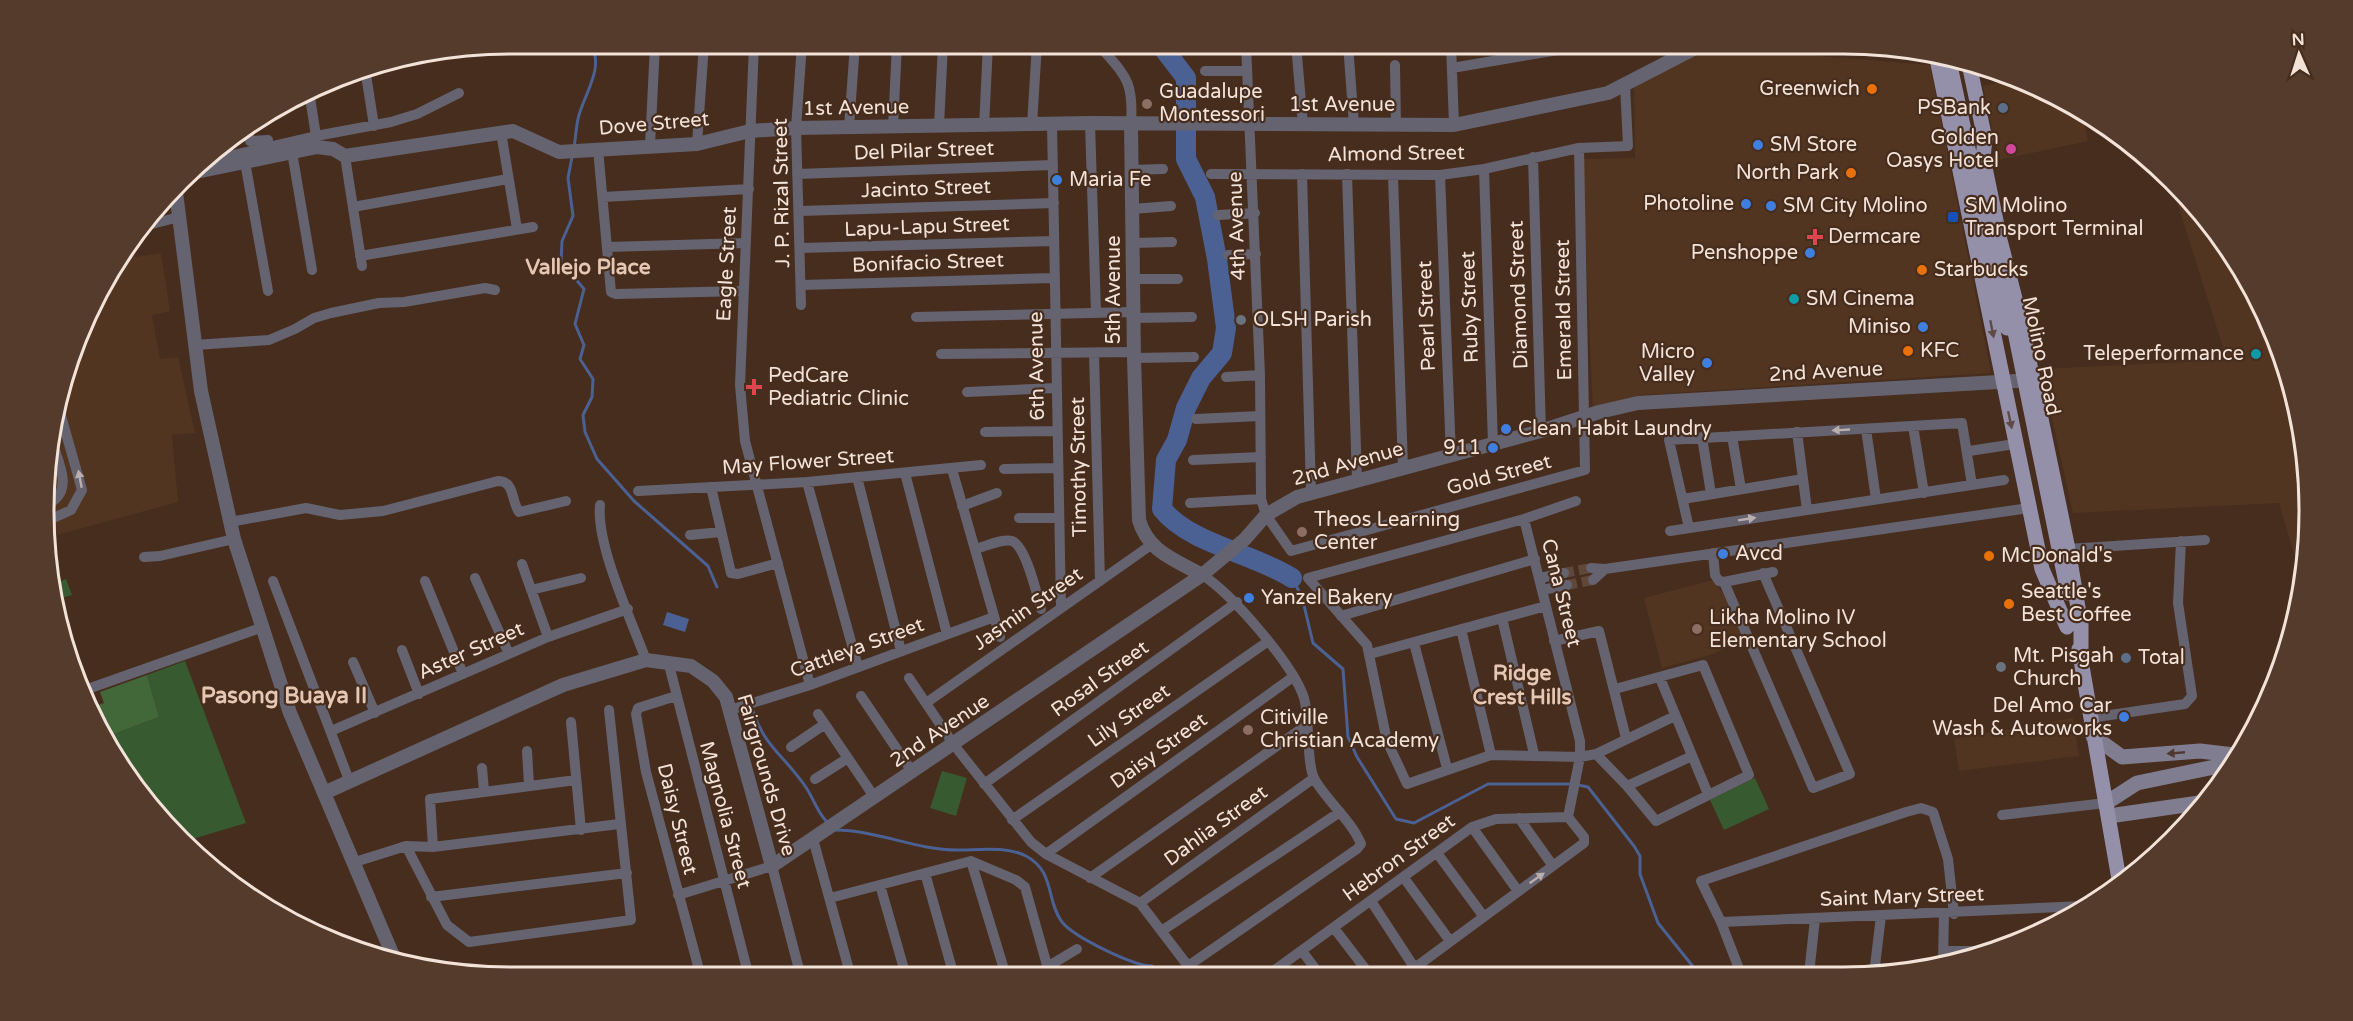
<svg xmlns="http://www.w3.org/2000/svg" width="2353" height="1021" font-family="'Varela Round',sans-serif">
  <rect width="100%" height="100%" fill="#462d1d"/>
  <path fill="#523520" d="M1718,44H1742L1744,50L1930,65L1991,373L1640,395L1593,411L1582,159L1635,158L1634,84Z
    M2017,79L2082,110L2088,141L1999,160L1983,86Z
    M2170,180L2213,226L2261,304L2294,390L2309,480L2305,572L2303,584L2279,503L2073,513L2041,369L2227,360Z
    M133,245L135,257L161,253L170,311L152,315L160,359L178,357L195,433L172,435L178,502L49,537L52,420L106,277Z
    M1713,580L1728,600L1746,638L1713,654L1662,668L1644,598Z
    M2073,718L2079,756L1959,771L1954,739Z"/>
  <path fill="#385a30" d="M66,579L72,595L54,600L51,585Z
    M185,661L246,823L186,841L103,738L159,717L147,675Z
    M942,771L967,778L956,816L930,808Z
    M1755,778L1769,809L1724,830L1710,800Z"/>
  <path fill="#426839" d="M147,675L159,717L103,738L90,708L104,703L100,692Z"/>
  <path fill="#4b6193" d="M667,612L689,619L685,632L663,625Z"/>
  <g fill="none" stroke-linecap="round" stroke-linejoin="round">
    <path stroke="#4b6193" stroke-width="3" d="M574,147C576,137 576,125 579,115C586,91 604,68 591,44
      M572,157L568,178L573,216L562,241L561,262L584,289L575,324L584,345L580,359L593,379L592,397L583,415L585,432L597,459L634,501L708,566L717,587
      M1292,578L1302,597L1313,643L1343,669L1348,737L1357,757L1396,819L1414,823L1488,784H1572
      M753,711C764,747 788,759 807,789C814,800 817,811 826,821
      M1578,785L1588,787L1634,846L1640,856V874L1658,923L1699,974
      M835,830C877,830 916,850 957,850C978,850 1007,846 1026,856C1055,871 1046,901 1062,922C1074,937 1133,966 1152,966L1161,976"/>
    <path stroke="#4b6193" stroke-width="20" d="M1160,44L1186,78V159L1205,197L1217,259L1226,328L1222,353L1201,378L1186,408L1177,440L1166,460L1162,509C1190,544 1253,553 1292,578"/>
    <path stroke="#604839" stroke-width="10" stroke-dasharray="10 5" stroke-linecap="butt" d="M1564,573L1591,568
      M1567,585L1593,580"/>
    <path stroke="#656370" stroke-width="10" d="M754,44L740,385L745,441L810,685
      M1098,44C1124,75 1134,79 1131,123
      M1246,44L1260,375L1261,499L1266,515L1291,551L1585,470L1579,148
      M1296,44L1303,125
      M1348,44L1354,125
      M1451,44L1454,125
      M1765,44L1885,50
      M1395,65L1396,125
      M365,68L374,126
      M1452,68L1558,50L1571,44
      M1205,71H1247
      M309,91L316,136
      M1090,123L1096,313
      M1052,124L1061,608
      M1032,125L1037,44
      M939,126L943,44
      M849,127L855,44
      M893,127L897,44
      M984,127L988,44
      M247,128L250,141L268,140
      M501,132L517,229
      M697,144L704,44
      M650,146L655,44
      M598,149L611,292L616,294L744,291
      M292,152L312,270
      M345,156L362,266
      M1533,157L1541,431
      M203,162L316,136L391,122L417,114L459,93
      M245,162L268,291
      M1484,169L1493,444
      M1131,170L1163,169
      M797,174L1053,165
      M1211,174L1440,175L1484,169L1579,148L1628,146L1625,85
      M1302,174L1311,491
      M1347,174L1357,480
      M1440,175L1451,456
      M1393,176L1403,467
      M603,197L749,189
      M353,207L508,179
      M1132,209L1171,206
      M800,211L1054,203
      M1218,215L1255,213
      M148,225L179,217
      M1133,243L1172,242
      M607,247L746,243
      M801,248L1054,241
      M1228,255L1256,254
      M360,256L533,227
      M1133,279H1178
      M802,285L1054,278
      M801,305L796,128L802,44
      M916,317L1133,312
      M1133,318L1192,317
      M195,345L269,340L295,329L314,318L331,313L379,303L404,302L485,288L495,290
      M1094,353L1100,581
      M941,354L1133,352
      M1134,358L1194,357
      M1226,377L1260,375
      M967,392L1055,388
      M1196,419L1260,416
      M1913,426L1924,493
      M1866,429L1876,499
      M985,432L1056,431
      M1797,432L1807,510
      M1732,436L1741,489
      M1702,437L1711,494
      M1969,451L2015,444
      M1193,460L1261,457
      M952,469L1000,637
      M1004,469L1057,468
      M905,473L947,634
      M857,477L901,651
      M807,482L858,667
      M711,487L731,573L738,574L778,563
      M638,491L807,482L981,465
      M1683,499L1803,479
      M1576,501L1524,519L1308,578L1367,645L1387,741L1407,784L1491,755L1580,757L1596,754L1675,716
      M50,503C74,489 58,462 52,442
      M1190,503L1261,499
      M600,505C596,545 631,619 646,660
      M962,506L997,493
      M1019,518H1058
      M1524,519L1580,741V757L1568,817
      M49,520L71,510L82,490L58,405
      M230,522L306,508L340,515L383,511L498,481C515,481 511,501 519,512L566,501
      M1689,528L1669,440L1962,423L1972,485
      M1670,531L2004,480
      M690,535L721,532
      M975,549C984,547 1003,538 1012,541C1026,546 1037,595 1041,609
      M2068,549L2205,540
      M1713,553L1715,575L1719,581L1724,582L1813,788L1850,774L1763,573
      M144,557L160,556L234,539
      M522,564L548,637
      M1591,568L1605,569L2029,508
      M475,578L509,654
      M1540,578L1564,573
      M1593,580L1605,569
      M273,581L349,780
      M425,581L463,674
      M1724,582L1773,572
      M531,590L581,578
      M1542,590L1567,585
      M1341,616L1535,559
      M1502,618L1534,754
      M1461,629L1491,755
      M1554,641L1599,631L1626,738
      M1414,643L1447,768
      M402,650L419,694
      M1370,654L1546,606
      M668,661L749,977
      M353,662L375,713
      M909,678L954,745L1031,842L1046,854L1140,903L1188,966L1357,849L1361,844C1351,820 1328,802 1315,780C1306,765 1310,719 1304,698C1294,666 1231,592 1202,575
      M1660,678L1708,794
      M82,691L263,627
      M676,696L638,708L636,714L646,772L701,977
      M861,696L913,773
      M926,703L1151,545
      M730,710L810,685L994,617
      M818,714L875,798
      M2090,718L2185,704L2192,696L2178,603L2181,541
      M571,722L581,830
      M331,731L548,637L628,609
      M791,747L825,724
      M527,751L529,785
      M1596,754L1627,786L1656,821L1749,775L1703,665L1615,689
      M482,768L484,791
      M815,779L848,758
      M984,784L1237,602
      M1627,786L1692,756
      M2002,815L2106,803
      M1519,818L1553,866
      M1012,820L1267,642
      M1472,827L1518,891
      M813,839L851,977
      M406,846L447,925L469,942L631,920L609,710
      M433,847L430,799L576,780
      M1437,853L1484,917
      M1046,854L1293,677
      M971,861L1016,880L1025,887L1050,976
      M971,861L1006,976
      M355,862L406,846L433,847L619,824
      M925,873L954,976
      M1090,878L1308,724
      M1404,878L1450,941
      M880,885L906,976
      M678,895L772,866L801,977
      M431,897L627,873
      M830,898L971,861
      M1371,901L1414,967
      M1140,903L1314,778
      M1721,922L2084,906
      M1334,928L1370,975
      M1163,930L1340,812
      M1302,951L1320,975
      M1944,951H1987
      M1943,963L1944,914
      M1047,967L1077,949
      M1741,974L1721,922L1701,881L1906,812L1921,808L1933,812L1948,859L1954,914
      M1809,974L1815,919
      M1874,974L1881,916
      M1268,975L1472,827L1496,819L1568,817
      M1405,975L1584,843V837L1568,817"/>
    <path stroke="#656370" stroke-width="14" d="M1131,123L1134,358L1139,520C1148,552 1176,560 1202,575
      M191,173L317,147L333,149L345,156L513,131L559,152L697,144L750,131L796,128L1090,123L1454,125L1608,93L1703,44
      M176,192L201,391L234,539L290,713L394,958
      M324,793L563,685L646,660L691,666L713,681L726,697L772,866L1202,575L1245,539L1266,515L1297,497L1541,431L1599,412L1638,403L2033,380"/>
    <path stroke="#807d91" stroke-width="15" d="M2093,736L2122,757L2200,751L2234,755
      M2106,803L2137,783L2229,764
      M2109,816L2206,802"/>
    <path stroke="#9590aa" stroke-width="15" d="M1937,59L2042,569L2067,627
      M1949,61L2007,328
      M1969,64L1985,139L1983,158L2000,240L2021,322L2068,549L2081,625V658
      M2079,649L2120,885"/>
    <path stroke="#9590aa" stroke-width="15" d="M2014,327L2068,593"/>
  </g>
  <defs><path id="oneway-solid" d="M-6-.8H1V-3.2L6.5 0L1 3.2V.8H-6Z" transform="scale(1.5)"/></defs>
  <g fill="#5e4b47">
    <use href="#oneway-solid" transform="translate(1992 329) rotate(79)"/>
    <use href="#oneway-solid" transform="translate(2010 420) rotate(78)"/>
  </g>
  <g fill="#baafae">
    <use href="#oneway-solid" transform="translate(1841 430) rotate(177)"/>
    <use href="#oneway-solid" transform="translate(80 479) rotate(-101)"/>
    <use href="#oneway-solid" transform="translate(1747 519) rotate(-9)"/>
    <use href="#oneway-solid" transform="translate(1537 878) rotate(-35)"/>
  </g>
  <use fill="#4f392e" href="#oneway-solid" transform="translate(2176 753) rotate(175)"/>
  <g fill="#e8710a" stroke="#462d1d" stroke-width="2">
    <circle cx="1872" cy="89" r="6"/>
    <circle cx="1851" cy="173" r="6"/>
    <circle cx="1922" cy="270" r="6"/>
    <circle cx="1908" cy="351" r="6"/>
    <circle cx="1989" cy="556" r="6"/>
    <circle cx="2009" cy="604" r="6"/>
  </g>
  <g fill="#8d6e63" stroke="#462d1d" stroke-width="2">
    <circle cx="1147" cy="104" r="6"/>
    <circle cx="1302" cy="532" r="6"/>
    <circle cx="1697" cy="629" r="6"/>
    <circle cx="1248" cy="730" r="6"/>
  </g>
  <g fill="#5c6f8a" stroke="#462d1d" stroke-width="2">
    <circle cx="2003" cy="108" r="6"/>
    <circle cx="2126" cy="658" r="6"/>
  </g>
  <g fill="#3f7fe0" stroke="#462d1d" stroke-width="2">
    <circle cx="1758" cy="145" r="6"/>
    <circle cx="1057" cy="180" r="6"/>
    <circle cx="1746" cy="204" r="6"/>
    <circle cx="1771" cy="206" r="6"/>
    <circle cx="1810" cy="253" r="6"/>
    <circle cx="1923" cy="327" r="6"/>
    <circle cx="1707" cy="363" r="6"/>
    <circle cx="1506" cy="429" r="6"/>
    <circle cx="1493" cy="448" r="6"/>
    <circle cx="1723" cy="554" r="6"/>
    <circle cx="1249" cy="598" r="6"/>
    <circle cx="2124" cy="717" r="6"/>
  </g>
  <circle fill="#d1479c" stroke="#462d1d" stroke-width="2" cx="2011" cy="149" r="6"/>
  <rect fill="#1a4fb4" stroke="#462d1d" stroke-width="2" x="1947" y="211" width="12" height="12" rx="3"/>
  <g fill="#e0444e" stroke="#462d1d" stroke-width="2">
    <path d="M1812 228h6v6h6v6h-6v6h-6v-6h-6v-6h6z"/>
    <path d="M751 378h6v6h6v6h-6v6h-6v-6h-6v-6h6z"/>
  </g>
  <g fill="#0f9aa8" stroke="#462d1d" stroke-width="2">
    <circle cx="1794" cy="299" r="6"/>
    <circle cx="2256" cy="354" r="6"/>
  </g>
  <g fill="#6b7280" stroke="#462d1d" stroke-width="2">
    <circle cx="1241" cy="320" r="6"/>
    <circle cx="2001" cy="667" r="6"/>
  </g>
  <g text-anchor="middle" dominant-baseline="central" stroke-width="4.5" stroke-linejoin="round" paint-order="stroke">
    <g font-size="20" fill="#f3e2d8" stroke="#462d1d" text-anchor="start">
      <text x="1860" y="89" text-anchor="end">Greenwich</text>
      <text x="1159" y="92">Guadalupe<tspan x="1159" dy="23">Montessori</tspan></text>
      <text x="1991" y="108" text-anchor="end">PSBank</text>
      <text x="1999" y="138" text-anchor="end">Golden<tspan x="1999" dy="23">Oasys Hotel</tspan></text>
      <text x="1770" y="145">SM Store</text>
      <text x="1839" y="173" text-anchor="end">North Park</text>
      <text x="1069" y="180">Maria Fe</text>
      <text x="1734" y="204" text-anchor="end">Photoline</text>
      <text x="1783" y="206">SM City Molino</text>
      <text x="1965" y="206">SM Molino<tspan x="1965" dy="23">Transport Terminal</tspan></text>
      <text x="1828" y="237">Dermcare</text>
      <text x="1798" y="253" text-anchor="end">Penshoppe</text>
      <text x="1934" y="270">Starbucks</text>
      <text x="1806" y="299">SM Cinema</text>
      <text x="1253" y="320">OLSH Parish</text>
      <text x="1911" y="327" text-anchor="end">Miniso</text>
      <text x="1920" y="351">KFC</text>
      <text x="1695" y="352" text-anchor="end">Micro<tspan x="1695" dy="23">Valley</tspan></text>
      <text x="2244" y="354" text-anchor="end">Teleperformance</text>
      <text x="768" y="376">PedCare<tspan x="768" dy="23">Pediatric Clinic</tspan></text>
      <text x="1518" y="429">Clean Habit Laundry</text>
      <text x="1481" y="448" text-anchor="end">911</text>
      <text x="1314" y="520">Theos Learning<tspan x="1314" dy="23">Center</tspan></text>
      <text x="1735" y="554">Avcd</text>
      <text x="2001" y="556">McDonald's</text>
      <text x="2021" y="592">Seattle's<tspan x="2021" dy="23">Best Coffee</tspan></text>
      <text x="1261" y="598">Yanzel Bakery</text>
      <text x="1709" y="618">Likha Molino IV<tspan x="1709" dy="23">Elementary School</tspan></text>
      <text x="2013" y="656">Mt. Pisgah<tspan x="2013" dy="23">Church</tspan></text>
      <text x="2138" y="658">Total</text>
      <text x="2112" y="706" text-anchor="end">Del Amo Car<tspan x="2112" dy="23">Wash &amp; Autoworks</tspan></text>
      <text x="1260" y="718">Citiville<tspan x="1260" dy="23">Christian Academy</tspan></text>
    </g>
    <g font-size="20" fill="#f3e2d8" stroke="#462d1d">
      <text x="1342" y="105">1st Avenue</text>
      <text transform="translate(856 108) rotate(-1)">1st Avenue</text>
      <text transform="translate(654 124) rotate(-5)">Dove Street</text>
      <text transform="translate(924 151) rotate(-2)">Del Pilar Street</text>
      <text transform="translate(1396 154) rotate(-1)">Almond Street</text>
      <text transform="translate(926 189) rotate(-2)">Jacinto Street</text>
      <text transform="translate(782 193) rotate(-91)">J. P. Rizal Street</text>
      <text transform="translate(1237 226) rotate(-92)">4th Avenue</text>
      <text transform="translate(927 227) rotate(-2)">Lapu-Lapu Street</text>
      <text transform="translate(928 263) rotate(-2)">Bonifacio Street</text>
      <text transform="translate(727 264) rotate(-87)">Eagle Street</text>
      <text transform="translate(1114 290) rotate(-90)">5th Avenue</text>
      <text transform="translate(1519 295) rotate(-92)">Diamond Street</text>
      <text transform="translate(1470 307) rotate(-92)">Ruby Street</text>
      <text transform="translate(1564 310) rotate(-91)">Emerald Street</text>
      <text transform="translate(1427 316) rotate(-92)">Pearl Street</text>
      <text transform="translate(2041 356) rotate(78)">Molino Road</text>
      <text transform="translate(1037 366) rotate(-91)">6th Avenue</text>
      <text transform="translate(1826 372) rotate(-3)">2nd Avenue</text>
      <text transform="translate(808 462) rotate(-4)">May Flower Street</text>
      <text transform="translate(1348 464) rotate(-16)">2nd Avenue</text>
      <text transform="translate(1079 467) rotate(-91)">Timothy Street</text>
      <text transform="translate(1499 475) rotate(-15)">Gold Street</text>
      <text transform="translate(1561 593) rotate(76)">Cana Street</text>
      <text transform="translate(1028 609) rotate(-35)">Jasmin Street</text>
      <text transform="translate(857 648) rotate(-20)">Cattleya Street</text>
      <text transform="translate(471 651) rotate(-24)">Aster Street</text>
      <text transform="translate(1100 679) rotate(-36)">Rosal Street</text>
      <text transform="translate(1129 716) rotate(-35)">Lily Street</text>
      <text transform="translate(940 731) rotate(-34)">2nd Avenue</text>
      <text transform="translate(1159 751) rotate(-36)">Daisy Street</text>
      <text transform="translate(766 775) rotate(74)">Fairgrounds Drive</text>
      <text transform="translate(725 815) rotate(75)">Magnolia Street</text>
      <text transform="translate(677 819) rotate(76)">Daisy Street</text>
      <text transform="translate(1216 826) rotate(-36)">Dahlia Street</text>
      <text transform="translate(1399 858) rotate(-36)">Hebron Street</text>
      <text transform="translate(1902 897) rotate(-2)">Saint Mary Street</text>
    </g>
    <g font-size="21" font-weight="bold" fill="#e6c7b3" stroke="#462d1d">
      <text x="588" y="267">Vallejo Place</text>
      <text x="1522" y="673">Ridge<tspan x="1522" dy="24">Crest Hills</tspan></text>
    </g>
    <g font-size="22" font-weight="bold" fill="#e6c7b3" stroke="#462d1d">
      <text x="284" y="696">Pasong Buaya II</text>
    </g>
  </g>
  <path d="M0 0H2353V1021H0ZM510 54H1843A456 456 0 0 1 2299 510V511A456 456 0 0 1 1843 967H510A456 456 0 0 1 54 511V510A456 456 0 0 1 510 54Z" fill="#543b2c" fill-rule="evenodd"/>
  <path fill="none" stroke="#f3e2d8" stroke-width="3" d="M510 54H1843A456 456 0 0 1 2299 510V511A456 456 0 0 1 1843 967H510A456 456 0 0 1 54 511V510A456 456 0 0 1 510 54Z"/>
  <g transform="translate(2299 54) rotate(357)" stroke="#462d1d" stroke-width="4.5" paint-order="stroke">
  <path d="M0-4.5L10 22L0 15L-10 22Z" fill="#f3e2d8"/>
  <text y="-9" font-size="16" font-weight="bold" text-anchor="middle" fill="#f3e2d8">N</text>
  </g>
</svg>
